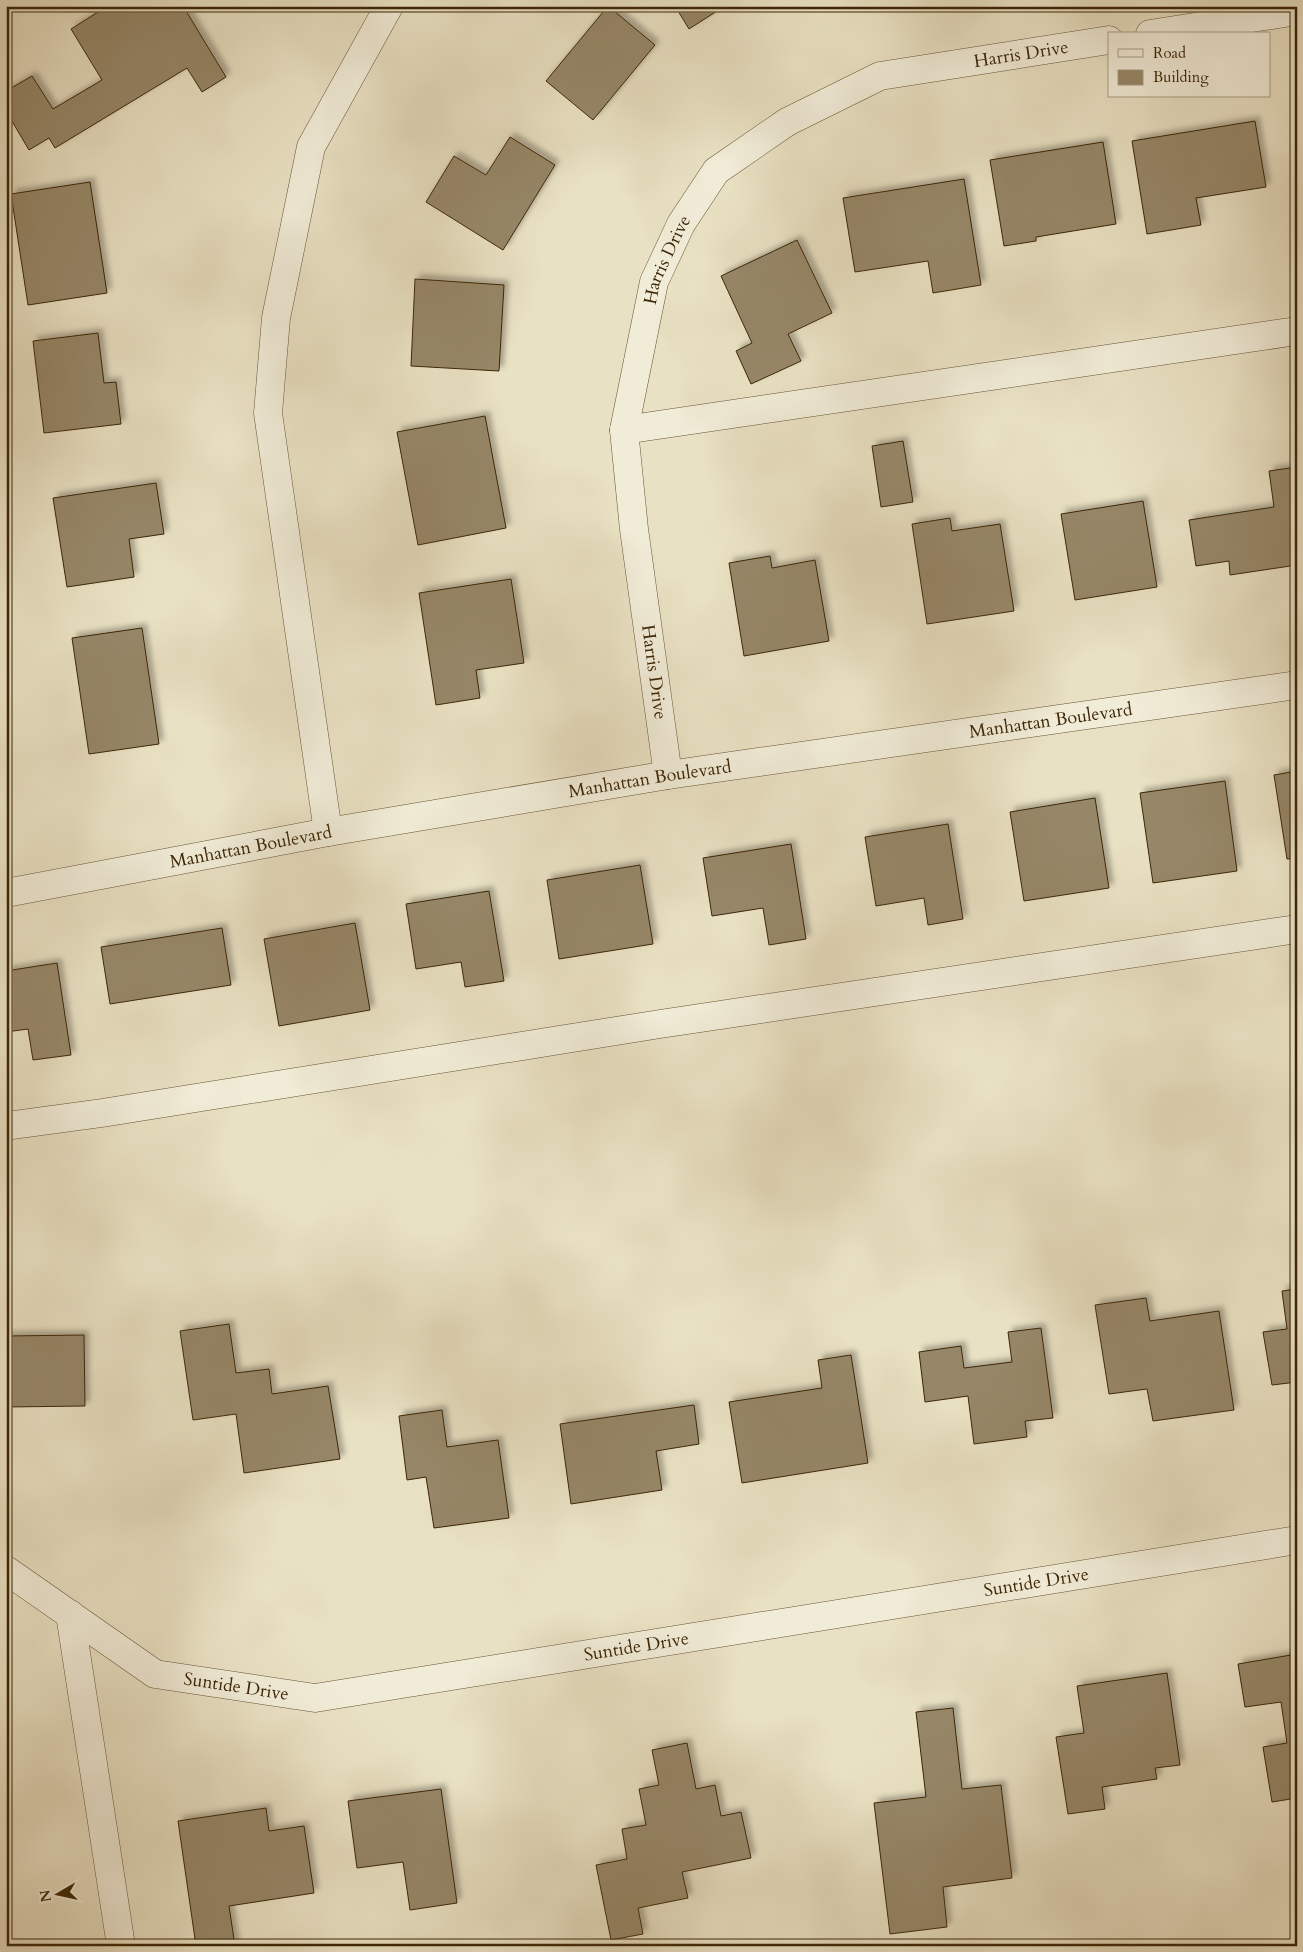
<svg xmlns="http://www.w3.org/2000/svg" width="1303" height="1952" font-family="Cardo,serif">
  <defs>
    <filter id="shadow"><feDropShadow dx="4.5" dy="-4.5" stdDeviation="2.5" flood-color="#0004"/></filter>
  </defs>
  <rect width="100%" height="100%" fill="#e9e1c3"/>
  <filter id="stains"><feTurbulence type="fractalNoise" baseFrequency=".004" numOctaves="4"/><feColorMatrix values="0 0 0 0 .2 0 0 0 0 .09 0 0 0 0 .02 0 0 0 .5 -.17"/></filter>
  <radialGradient id="worn" r=".72"><stop offset=".6" stop-color="#630" stop-opacity="0"/><stop offset="1" stop-color="#630" stop-opacity=".3"/></radialGradient>
  <path fill="#968768" stroke="#3c2606" filter="url(#shadow)" d="M114,6H183L226,77L202,92L187,68L55,148L49,138L29,150L6,111V91L32,76L53,109L102,80L71,29L106,7L107,10Z
    M608,6L655,45L593,120L546,81Z
    M675,6H725L689,29Z
    M1255,121L1266,187L1196,198L1201,225L1147,234L1132,141Z
    M510,137L555,165L503,250L426,202L454,156L486,175Z
    M1103,142L1116,224L1036,237V241L1004,246L990,160Z
    M964,179L981,285L933,293L928,261L855,272L843,198Z
    M90,182L107,293L28,305L11,194Z
    M797,240L832,313L788,334L801,361L751,384L736,351L752,343L721,276Z
    M415,279L504,285L499,371L411,366Z
    M98,333L104,383L116,382L121,424L44,433L33,341Z
    M485,416L506,528L418,545L397,432Z
    M903,441L913,502L881,507L872,446Z
    M1297,467V565L1230,575L1229,561L1196,566L1189,520L1274,507L1269,471Z
    M156,483L164,534L129,539L134,577L67,587L53,498Z
    M1143,501L1157,587L1075,600L1061,514Z
    M950,518L952,531L1000,524L1014,611L927,624L912,524Z
    M770,556L772,568L815,560L829,641L744,656L729,563Z
    M511,579L524,663L476,670L480,698L436,705L419,593Z
    M142,628L159,744L89,754L72,638Z
    M1297,771V858L1287,859L1274,775Z
    M1225,781L1237,871L1153,883L1140,793Z
    M1095,798L1109,888L1024,901L1010,812Z
    M948,824L963,919L928,925L924,898L876,906L865,837Z
    M791,844L806,939L769,945L763,908L712,916L703,858Z
    M640,865L653,944L559,959L547,880Z
    M489,891L504,981L465,987L461,962L416,969L406,904Z
    M355,923L370,1010L279,1026L264,939Z
    M222,928L231,985L110,1004L101,947Z
    M57,963L71,1055L33,1060L28,1029L6,1032V971Z
    M1297,1289V1382L1272,1385L1263,1332L1287,1329L1282,1291Z
    M1146,1298L1150,1321L1219,1311L1234,1410L1153,1421L1147,1389L1109,1394L1095,1305Z
    M229,1324L236,1373L269,1369L272,1394L328,1386L340,1459L244,1473L236,1414L193,1420L180,1331Z
    M1041,1328L1053,1418L1025,1421L1027,1437L974,1444L968,1396L925,1402L919,1352L961,1346L964,1368L1012,1362L1008,1332Z
    M84,1335L85,1406L6,1407V1336Z
    M851,1355L868,1463L742,1483L729,1402L822,1388L818,1360Z
    M694,1405L699,1444L656,1451L662,1490L571,1504L560,1424Z
    M442,1410L447,1447L498,1440L509,1518L434,1528L426,1477L407,1480L399,1416Z
    M1297,1654V1798L1272,1802L1263,1747L1287,1743L1281,1702L1245,1707L1238,1664Z
    M1167,1673L1180,1765L1155,1768L1157,1779L1102,1787L1105,1809L1068,1814L1056,1737L1084,1733L1077,1686Z
    M953,1708L962,1789L1001,1785L1012,1878L943,1887L947,1927L890,1934L874,1803L926,1797L916,1712Z
    M687,1743L696,1789L715,1785L721,1816L741,1812L751,1858L682,1872L688,1898L638,1908L643,1934L611,1940L596,1865L627,1859L622,1829L646,1825L639,1789L659,1785L652,1750Z
    M441,1789L457,1903L410,1910L403,1862L357,1868L348,1801Z
    M266,1808L269,1831L304,1826L314,1893L229,1906L235,1946H196L178,1821Z"/>
  <g fill="none" stroke-linecap="round" stroke-linejoin="round">
    <defs>
      <g id="minor">
        <path d="M1150,34L1297,11"/>
        <path d="M624,430L1297,331"/>
        <path id="s1" d="M668,775L634,529L624,430L654,282L681,224L716,171L787,122L880,76L1109,40"/>
        <path d="M328,832L268,413L276,318L311,147L389,6"/>
        <path id="s2" d="M6,893L328,832L668,775L1297,685"/>
        <path d="M6,1126L102,1113L660,1024L1297,929"/>
        <path id="s3" d="M6,1570L155,1674L315,1698L1297,1540"/>
        <path d="M70,1614L121,1946"/>
      </g>
    </defs>
    <use href="#minor" stroke="#675535" stroke-width="29"/>
    <use href="#minor" stroke="#f1ecd8" stroke-width="28"/>
  </g>
  <g text-anchor="middle" dominant-baseline="central" stroke-width="4" stroke-linejoin="round" paint-order="stroke">
    <g font-size="18" fill="#3c2606" stroke="#f1ecd8">
      <text stroke="none"><textPath href="#s1" startOffset="959">Harris Drive</textPath></text>
      <text stroke="none"><textPath href="#s1" startOffset="524">Harris Drive</textPath></text>
      <text transform="translate(654 672) rotate(82)">Harris Drive</text>
      <text stroke="none"><textPath href="#s2" startOffset="1059">Manhattan Boulevard</textPath></text>
      <text stroke="none"><textPath href="#s2" startOffset="654">Manhattan Boulevard</textPath></text>
      <text stroke="none"><textPath href="#s2" startOffset="249">Manhattan Boulevard</textPath></text>
      <text stroke="none"><textPath href="#s3" startOffset="1074">Suntide Drive</textPath></text>
      <text stroke="none"><textPath href="#s3" startOffset="669">Suntide Drive</textPath></text>
      <text stroke="none"><textPath href="#s3" startOffset="264">Suntide Drive</textPath></text>
    </g>
  </g>
  <rect width="1303" height="1952" fill="none" stroke="#e9e1c3" stroke-width="25"/>
  <rect x="8" y="8" width="1288" height="1937" fill="none" stroke="#3c2606" stroke-width="2.5"/>
  <rect x="12" y="12" width="1278" height="1927" fill="none" stroke="#3c2606"/>
  <rect x="1108" y="32" width="162" height="65" fill="#f1ecd8" stroke="#a99d84"/>
  <rect x="1118" y="49" width="25" height="8" fill="#f1ecd8" stroke="#a99d84"/>
  <text x="1153" y="58" font-size="15" fill="#3c2606">Road</text>
  <rect x="1118" y="70" width="25" height="15" fill="#968768" stroke="#a99d84"/>
  <text x="1153" y="82" font-size="15" fill="#3c2606">Building</text>
  <g transform="translate(58 1894) rotate(261)" stroke="#f1ecd8" stroke-width="4" paint-order="stroke">
  <path d="M0-4L9 19L0 12L-9 19Z" fill="#3c2606"/>
  <text y="-8" font-size="14" font-weight="bold" text-anchor="middle" fill="#3c2606">N</text>
  </g>
  <rect width="100%" height="100%" filter="url(#stains)"/>
  <rect width="100%" height="100%" fill="url(#worn)"/>
</svg>
